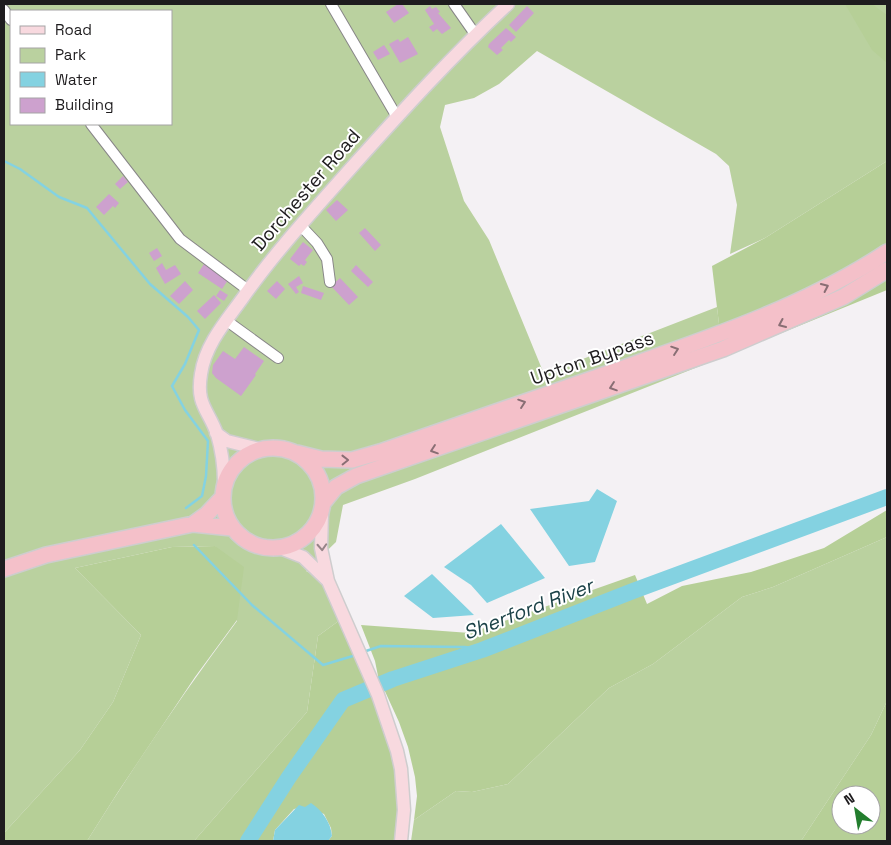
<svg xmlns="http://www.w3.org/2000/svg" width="891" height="845" font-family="'Space Grotesk',sans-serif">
  <rect width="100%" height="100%" fill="#f4f1f4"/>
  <path fill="#bad19f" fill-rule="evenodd" d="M4,4H887V161L765,238L730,254L737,205L729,166L716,154L537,51L499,84L474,98L445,105L440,127L464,201L489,240L544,374L717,307L723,357L415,479L343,505L336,542L306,571L316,576L324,586L340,620L318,636L307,712L194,841H87C134,766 184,692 237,621L215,546L172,547L75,568L141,635L113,702L80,750L4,833ZM11,11H171V124H11Z
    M887,537V701L871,735L801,841H411L414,820L456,791L472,792L508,784L609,688L653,664L742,597L773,587Z"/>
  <path fill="#b6cf97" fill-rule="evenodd" d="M845,4H872L887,15V63L872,50Z
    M887,161V290L723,357L712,266L765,238Z
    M887,510V537L773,587L742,597L653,664L609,688L508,784L472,792L456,791L414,820L417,796L415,777L408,747L399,722L378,676L375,661L361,625L470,633L635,575L647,604L682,586L751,572L824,548Z
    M215,546L244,567L237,620L195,677L118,792L87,841H4V833L80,750L113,702L141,635L75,568L172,547Z
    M340,620C366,680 399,740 399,807C399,818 397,830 396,841H328L332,836L331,828L324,814L305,807L294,809L275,830L273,841H194L307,712L318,636Z
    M887,701V841H801L871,735ZM841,795H871V825H841Z"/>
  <path fill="#84d2e1" d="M597,489L617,501L595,562L569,566L530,509L589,501Z
    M501,524L545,578L487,603L471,585L444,567Z
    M432,574L474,615L433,618L404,596Z
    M311,803C322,810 331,823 332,836L328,841H273L275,830L299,805L305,807Z"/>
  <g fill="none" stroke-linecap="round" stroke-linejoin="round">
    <path stroke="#84d2e1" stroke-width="2.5" d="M4,161L20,169L59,197L87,208L150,284L188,317L199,330L185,364L172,386L185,410L208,441L206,476L202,496L186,508
      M194,545L252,605L323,665L356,655
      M363,652L381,646L465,647L482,650"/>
    <path stroke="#84d2e1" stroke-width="16" d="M248,841L289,777L343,700L393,679L482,650L633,591L887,497"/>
  </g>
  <path fill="#cda1ce" d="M398,4H402L409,13L394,23L386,12Z
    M430,6L432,9L436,7L440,12L438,13L451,28L442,34L437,29L433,32L429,27L434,24L425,10Z
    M527,6L534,13L516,32L509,25Z
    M506,28L516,37L511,42L509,40L501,48L503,50L497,55L488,47L489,44Z
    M408,37L418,54L400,63L389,44L398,39L400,42Z
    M384,45L390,54L378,60L373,52Z
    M123,176L128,182L120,189L115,184Z
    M109,194L119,203L115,208L113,206L104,215L96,207Z
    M337,200L348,210L336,221L326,210Z
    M365,228L381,245L375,251L359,233Z
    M303,242L313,250L305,260L307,262L304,266L301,264L299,266L290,259Z
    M157,248L162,256L154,261L149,253Z
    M162,263L166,270L175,265L181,274L165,284L156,268Z
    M204,264L228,280L222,289L198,273Z
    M356,265L373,282L368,287L351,271Z
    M299,276L303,283L296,287L299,292L296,294L288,284Z
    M340,278L358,297L349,305L331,286Z
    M185,281L193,290L179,304L170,296Z
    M277,281L285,289L276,299L267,291Z
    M303,286L324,293L321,300L301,293Z
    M220,290L228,295L224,301L216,296Z
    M214,295L221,303L205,319L197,311Z
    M244,347L264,361L255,374L256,375L241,396L216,378L212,373L213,365L223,351L235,359Z"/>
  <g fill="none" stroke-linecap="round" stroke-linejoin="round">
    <defs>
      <path id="minor" d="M331,4L397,117
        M454,4L475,34
        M4,10L11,20
        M91,124L180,239L248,290
        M300,225L317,243L327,259L330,282
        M227,321L278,358"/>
      <path id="major" d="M216,433L227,441L259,449
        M224,483C224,466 222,451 217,434C208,409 196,405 201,374C205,345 226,321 242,299C275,252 314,210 351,168C402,111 453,55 508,4
        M322,513L321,548L328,581L378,695L397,751L401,769L404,810L401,841
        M280,548L303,557L328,581"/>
      <path id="highway" d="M223 498a50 50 0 1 1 100 0a50 50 0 1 1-100 0Z
        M297,453L321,459L352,460L380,452C465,423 550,394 635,364C721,334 810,303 887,252
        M323,503L336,487L356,476L723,349L843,297L887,270
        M193,524L207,514L222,498
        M4,569L46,555L193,524L232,528"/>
    </defs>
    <use href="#minor" stroke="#888688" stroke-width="12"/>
    <use href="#major" stroke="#cecdce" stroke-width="15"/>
    <use href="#highway" stroke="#cecdce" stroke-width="18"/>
    <use href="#minor" stroke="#fff" stroke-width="10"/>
    <use href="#major" stroke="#f8d9df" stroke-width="12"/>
    <use href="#highway" stroke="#f4c0c9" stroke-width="15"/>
  </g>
  <defs><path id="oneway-chevron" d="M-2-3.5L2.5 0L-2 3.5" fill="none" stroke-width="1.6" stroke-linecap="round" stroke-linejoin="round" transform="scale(1.25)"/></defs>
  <g stroke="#896e74">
    <use href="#oneway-chevron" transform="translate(825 287) rotate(-25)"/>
    <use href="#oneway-chevron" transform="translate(782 324) rotate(156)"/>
    <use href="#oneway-chevron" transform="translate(675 350) rotate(-19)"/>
    <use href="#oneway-chevron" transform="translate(613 387) rotate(161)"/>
    <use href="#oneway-chevron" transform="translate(522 403) rotate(-19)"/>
    <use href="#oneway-chevron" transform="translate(434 450) rotate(161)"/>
    <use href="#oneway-chevron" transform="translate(345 460) rotate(-1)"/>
  </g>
  <use stroke="#968488" href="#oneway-chevron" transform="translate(322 547) rotate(87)"/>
  <g text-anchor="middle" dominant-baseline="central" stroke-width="4" stroke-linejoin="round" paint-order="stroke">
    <g font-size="19" fill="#1e1c1e" stroke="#fff">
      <text transform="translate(306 190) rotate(-49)">Dorchester Road</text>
      <text transform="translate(592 358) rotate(-19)">Upton Bypass</text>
    </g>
    <g font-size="20" font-style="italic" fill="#1c4248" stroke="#fff">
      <text transform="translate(528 609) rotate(-21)">Sherford River</text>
    </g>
  </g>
  <rect width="891" height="845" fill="none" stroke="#1e1c1e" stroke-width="10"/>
  <rect x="10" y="10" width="162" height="115" fill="#ffffff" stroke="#a5a4a5"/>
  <rect x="20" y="26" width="25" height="8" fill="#f8d9df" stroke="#a5a4a5"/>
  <text x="55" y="35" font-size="15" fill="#1e1c1e">Road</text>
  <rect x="20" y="48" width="25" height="15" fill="#bad19f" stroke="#a5a4a5"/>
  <text x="55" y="60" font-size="15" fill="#1e1c1e">Park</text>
  <rect x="20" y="72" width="25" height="15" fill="#84d2e1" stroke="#a5a4a5"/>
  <text x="55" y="85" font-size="15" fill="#1e1c1e">Water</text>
  <rect x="20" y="98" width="25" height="15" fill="#cda1ce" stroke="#a5a4a5"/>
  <text x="55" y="110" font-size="15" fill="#1e1c1e">Building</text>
  <g transform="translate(856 810) rotate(329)"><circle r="24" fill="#ffffff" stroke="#a5a4a5"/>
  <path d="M0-4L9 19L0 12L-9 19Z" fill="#237e2e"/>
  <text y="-8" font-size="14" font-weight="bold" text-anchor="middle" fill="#1e1c1e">N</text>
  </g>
</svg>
